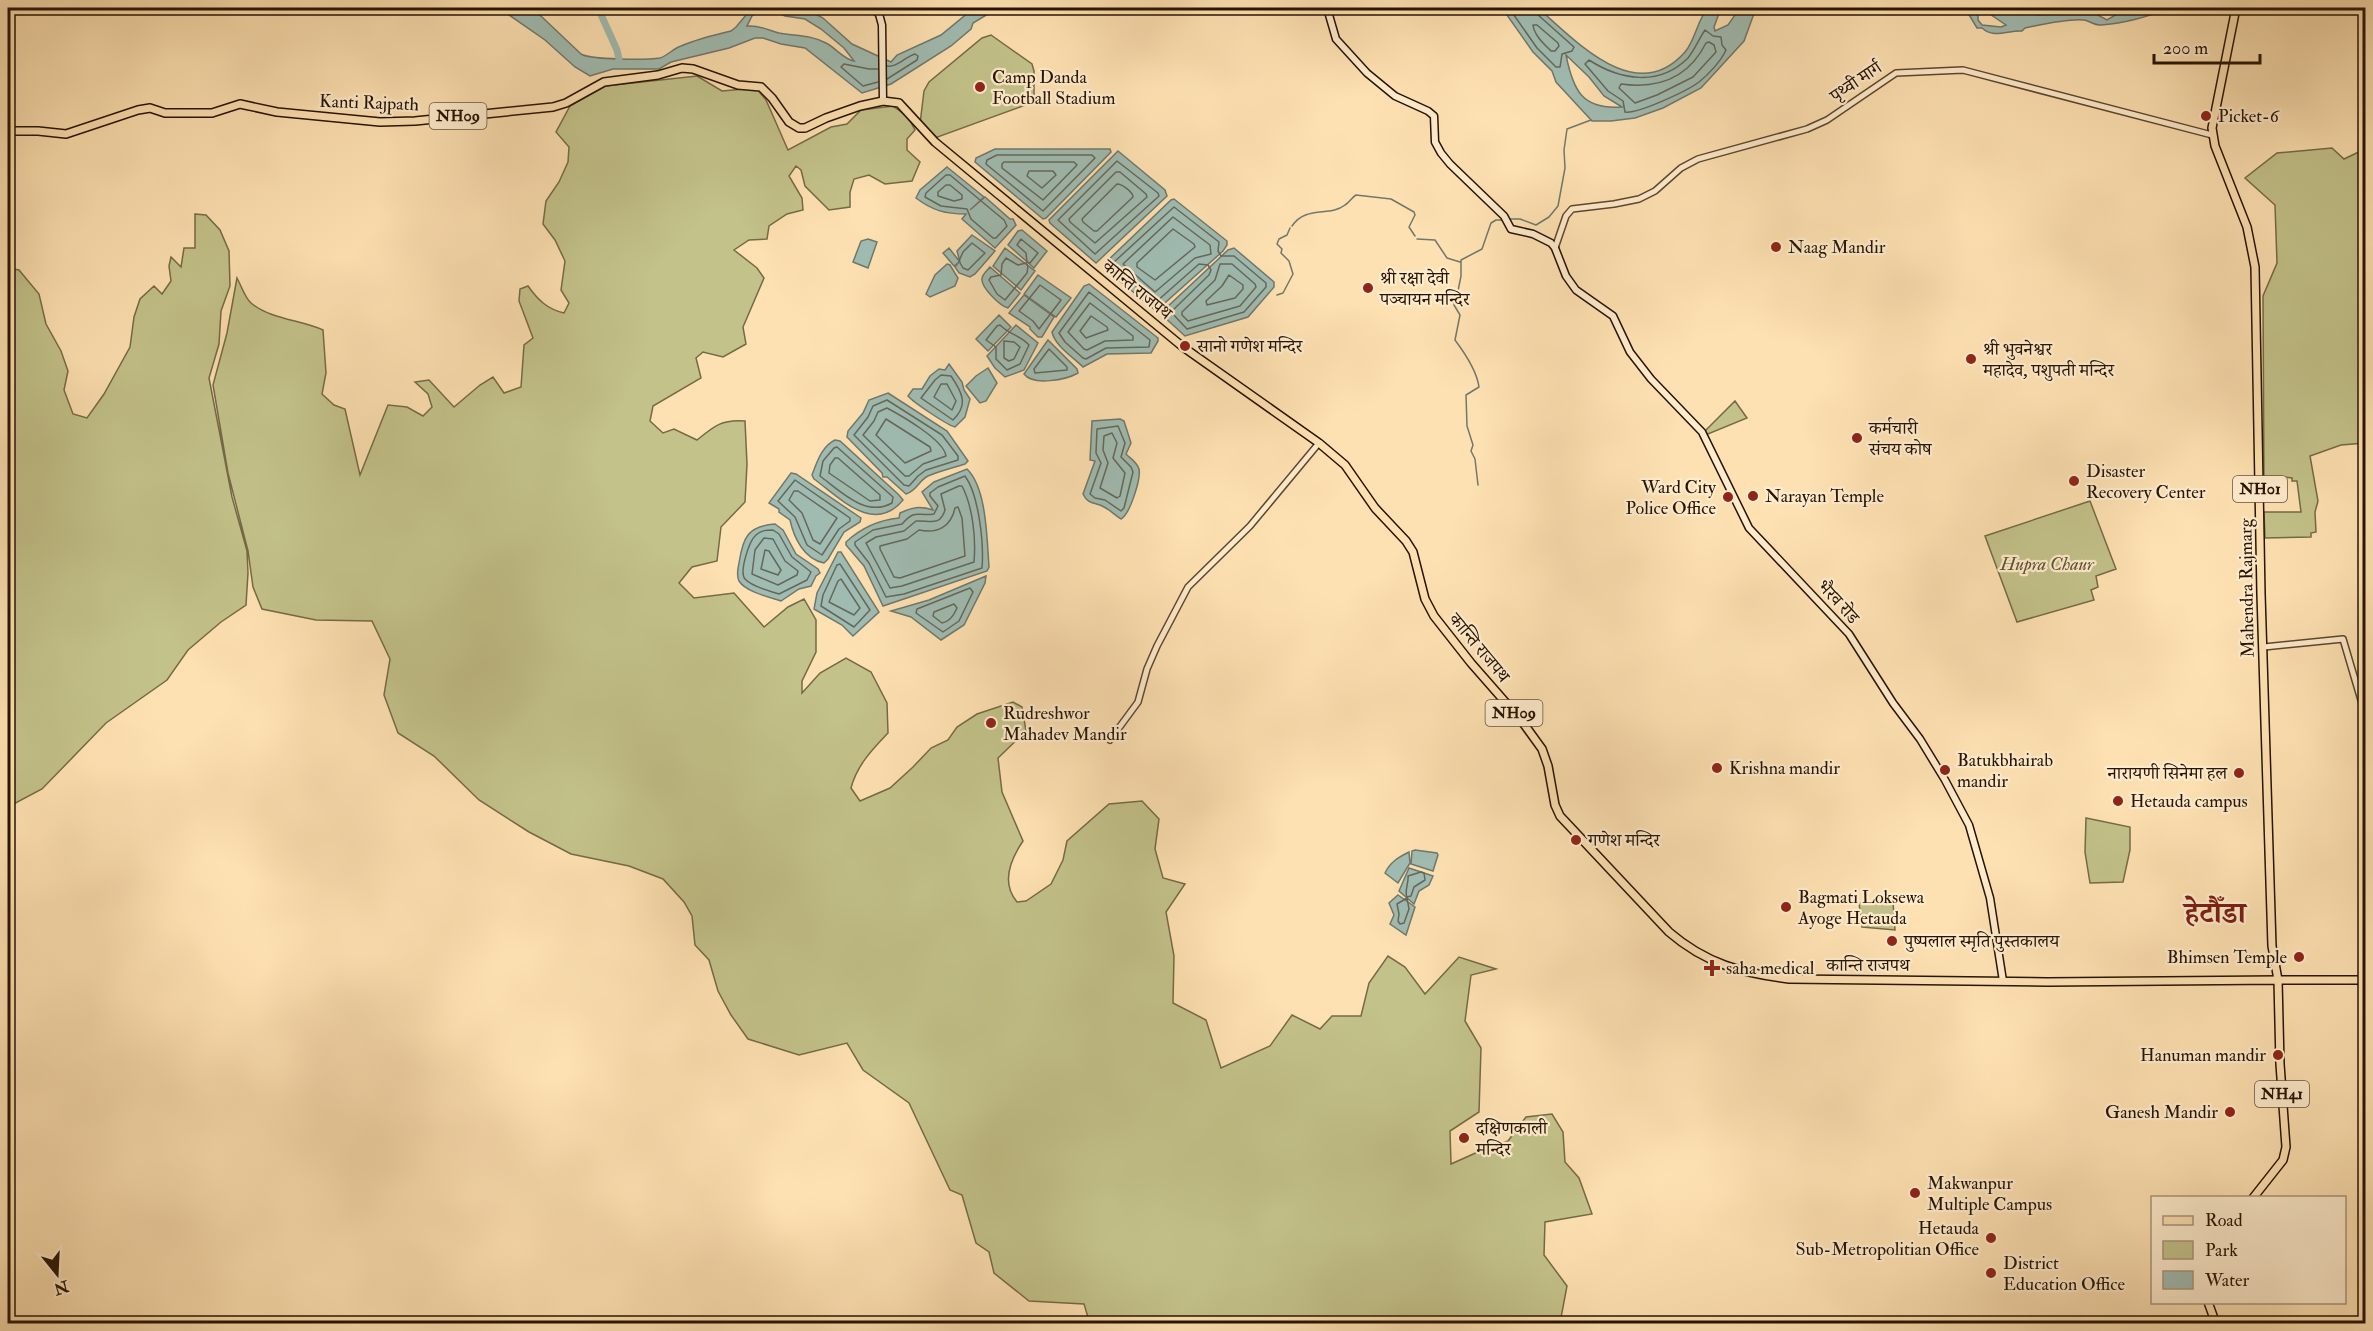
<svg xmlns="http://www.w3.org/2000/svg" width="2373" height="1331" font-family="'IM FELL Double Pica','Noto Serif Devanagari',serif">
  <rect width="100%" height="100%" fill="#fee1b2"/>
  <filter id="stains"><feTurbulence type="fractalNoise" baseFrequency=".00333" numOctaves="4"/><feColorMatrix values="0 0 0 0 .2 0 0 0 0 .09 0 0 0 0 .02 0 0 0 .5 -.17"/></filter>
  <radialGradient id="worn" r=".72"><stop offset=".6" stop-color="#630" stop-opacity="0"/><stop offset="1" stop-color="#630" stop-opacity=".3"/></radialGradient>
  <path fill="#c3c28a" stroke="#756a46" stroke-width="1.5" d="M991,35L1032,64L1034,71V102L935,138L920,124L924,91L929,82L982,38Z
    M697,76L722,91L756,88L766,100L788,150L831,127L847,124L861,110L893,106L908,117L915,130L907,139V150L920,162L912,181L885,184L869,175L854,179L850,192V207L829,210L805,186L801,170L796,166L789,176L802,198L803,210L787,214L769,226L767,239L749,240L734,250L757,268L764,278L743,327L746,344L723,357L703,352L696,358L701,378L653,406L650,421L663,433L674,429L697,440C714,426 722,419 745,421L747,464L745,502L721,527L717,561L692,567L679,583L694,598L734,593L764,627L788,607L804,599L816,620V652L802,681V693L820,673L846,658L871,672L887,703L888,733C872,750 857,765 851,788L860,801L890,788L913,767L931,748L948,740L957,727L977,714L1013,702L1022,707L1026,731L998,758L1002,792L1023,841C1010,860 1001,883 1017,902L1026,901L1051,884L1063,860L1067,841L1109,804L1142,801L1159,819L1155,849L1163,878L1185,884L1166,912L1174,956L1173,1003L1206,1020L1221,1068L1270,1046L1292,1015L1320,1029L1332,1016H1361L1369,983L1388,956L1405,967L1425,994L1459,957L1496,969L1471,975L1465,1021L1481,1048L1479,1112L1450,1131L1451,1164L1480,1151L1508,1141L1526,1117L1552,1114L1563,1132L1565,1162L1579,1178L1592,1214L1545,1222L1544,1255L1567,1286L1560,1323L1090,1324L1084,1304L1029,1301L994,1273L989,1252L976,1243L962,1195L950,1190L909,1103L863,1070L847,1043L799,1055L748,1039L731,1015L718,991L709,960L695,945L692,916L684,902L663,879L629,866L571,854L529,832L479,800L434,756L398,733L384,695L390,659L372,621L316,620L262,609L253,587L248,551L228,473L213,385L227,333L237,278C241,285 245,298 251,303C270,319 301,320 323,330L326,373L322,394L334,405L345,409L360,475L388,405L407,407L423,416L432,407L428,394L415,382L429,380L454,407L480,385L493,377L504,393L521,387L524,345L533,338L519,301L520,289L528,286C538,300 547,309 564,313L569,303L561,290L565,261L555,240L543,224L546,201L559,182L568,162L569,147L556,132L570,106L605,86Z
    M2332,148L2344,159L2365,149V443L2341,445L2310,456L2318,501L2315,512L2316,532L2311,533V537L2265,538L2264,512H2301L2297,481H2292V478L2283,477L2282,488L2264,489L2263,296L2277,263L2275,205L2245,178L2277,153Z
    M195,214L206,215L220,230L229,251L230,286L221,311L219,344L209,378L232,497L247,551L248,573L246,605L221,622L188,650L167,680L106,723L42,789L8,807V268L19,270L39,294L46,324L61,351L68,371L64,390L73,414L87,418L104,394L130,347L134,317L140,299L154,286L162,294L171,281L169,266L171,257L181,267L184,248H195Z
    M1735,401L1747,418L1708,434L1704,432Z
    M2090,501L2116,569L2096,576L2098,587L2091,590L2094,600L2017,622L1985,536Z
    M2086,818L2130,827V850L2123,882L2090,883L2085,852Z
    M1893,902L1895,930L1862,927L1859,903Z"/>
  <path fill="#a0bcb2" stroke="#70786c" stroke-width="1.5" fill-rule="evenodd" d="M499,8H526L541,16L581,54C591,60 647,60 660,58C667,56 674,48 681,46C697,39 714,35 731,31L736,27L752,8H763L752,16L747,26C759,25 768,30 779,33C795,36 812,35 826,43C836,48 843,59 854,61L844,48L821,29L805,19L785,16L768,8L808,10L823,18L852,44L891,62L897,55L941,35L974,8H979L976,13L985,8H998L973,23L971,29L951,46L891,84L862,93L805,48L781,44L763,38H755L729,48L671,62L659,69H613L590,76L575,67L545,40Z
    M1502,8H1538C1575,40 1636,108 1685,52C1696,39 1697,20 1708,8H1721L1714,27L1715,31L1728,25L1740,8H1756L1744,41L1701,88L1663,108L1635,118L1611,121H1592L1556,82L1552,71L1533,52ZM1566,55L1589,77L1604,96L1622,107C1582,110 1573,90 1566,55Z
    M1965,8H1978V20L1982,25L2001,27L2006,25L1981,8H2016L2029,10L2038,15L2092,12L2107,20L2124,10L2137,8H2173C2151,15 2125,24 2101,25C2095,26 2090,21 2084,20C2068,18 2040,25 2025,28L2022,31C2008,30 1994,39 1982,28H1977Z
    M995,149H1110L1111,152L1046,218L1043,219L975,162L976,158Z
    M1118,151L1165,190L1167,196L1096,263L1050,223L1049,220Z
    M947,167L984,197L970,210L985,197L1010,219H1013L1016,225L995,248L962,219L966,214C946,214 933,211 916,198L920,190Z
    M1174,199L1227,241V245L1223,251L1158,309L1155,310L1104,268V264L1171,200Z
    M1022,230L1047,251L1034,268L1008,245L1018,231Z
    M972,235L995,251L975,274L970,277L959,273L955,267L959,262L954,266L943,253L949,248L960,262L957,251Z
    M868,239L877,242L868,268L853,262L861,241Z
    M1005,248L1035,271L1021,290L993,266Z
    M1234,248L1274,282V287L1248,317L1185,336L1162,315L1163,311L1228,250Z
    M947,264L950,265L958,278L955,286L930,297L926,294L935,275Z
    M990,267L1020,293L1008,308C1000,306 982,288 982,280C981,275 987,271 990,267Z
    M1038,275L1071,298L1056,317L1024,294Z
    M1089,284L1158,338V341L1151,353L1107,354L1083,367C1073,357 1055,346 1052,332L1084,286Z
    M1024,295L1054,317L1042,337H1038L1030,329V327L1009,313Z
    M999,315L1011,327L988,351L976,339Z
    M1016,325L1038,343L1024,370L1005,377L995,368L987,356Z
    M1048,340L1077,369L1078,373C1066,380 1033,386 1024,374Z
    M949,364L962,382L964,390L970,399L965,417L955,427C947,425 913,402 908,396L913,389H922L930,376L939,369L945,370Z
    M988,368L997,383L986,401L980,403L966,386L976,376Z
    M888,393L947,431L968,461L965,464C953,468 940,471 928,476C919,480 917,491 906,494L887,477H883L882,473L847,437L848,431L863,413L869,400Z
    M1120,419L1124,421L1131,443L1126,454C1131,459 1137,462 1139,469C1141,479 1130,514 1121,519C1115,515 1110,510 1104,507C1096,502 1088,505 1083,494L1095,461L1090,460L1092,421Z
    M835,440L840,441L899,495L903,500C874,535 840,498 814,479L812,475C817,462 822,446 835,440Z
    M967,469C987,488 987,541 989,567L987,571L883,606L864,566L846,545V542C861,528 879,520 899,518L900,513C913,507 920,506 933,510L922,492L934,482Z
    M791,473L796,474L861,518L860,522L844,532L828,559L824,563C804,559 794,538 790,520L779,512V509L769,503Z
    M775,524L783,530L796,554L818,569L820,573L816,576L811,586L799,589L781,601C769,597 746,592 739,581C736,575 738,569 739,563C743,537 748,526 775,524Z
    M838,552H841L879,612L853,636L842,625L814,609L817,593Z
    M986,576L985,583L964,625L941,640L911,617L891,611L929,600Z
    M1415,850L1437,853L1438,855L1433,871L1411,864L1412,851Z
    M1409,852L1410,863L1398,883L1385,873C1390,862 1399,857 1409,852Z
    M1409,868L1433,876L1429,885L1419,891L1414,904L1399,891Z
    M1398,895L1415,907L1406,935L1390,924L1394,915L1389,903Z"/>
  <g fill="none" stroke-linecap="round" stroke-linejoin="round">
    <path stroke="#64685a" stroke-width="1.5" d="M1509,8L1537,48L1556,67H1560L1562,54L1572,51L1574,47L1537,14L1535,8
      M1533,25H1537L1558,43L1559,46L1555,51H1551C1544,44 1534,35 1533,25Z
      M1705,30L1713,36L1721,37L1722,45L1726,50C1721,61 1709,74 1699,82C1687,91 1638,114 1625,112L1623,101L1608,91L1585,64L1589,60C1620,80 1659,87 1688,58C1695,49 1699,39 1705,30Z
      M1709,42L1714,45L1716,52L1693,77L1657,95L1635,103L1619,88L1621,84C1658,89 1688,79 1706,43Z
      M887,66C896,68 905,57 915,54L918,56L917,60L887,79
      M878,69H869L844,64L841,67L863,86L878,82
      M997,155H1092L1095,158L1043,211L986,164L987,160Z
      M1117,161L1158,193L1159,196L1095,254L1058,220Z
      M1004,162H1074L1077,165L1043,200L1002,168V164Z
      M1029,171H1053L1056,175L1042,188L1027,176Z
      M1116,172H1120L1146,194L1147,197L1095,243L1070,222L1069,219Z
      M946,175H950L1004,220L1007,226L996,238H993L971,219L967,209L941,206L925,197L926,193Z
      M1117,184C1122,184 1133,192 1133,197L1097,231H1094L1083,222L1082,219Z
      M946,185H950L962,195V199L954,201L938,196V192Z
      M1174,207L1219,242L1218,251L1221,256H1234L1266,283V287L1244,312L1187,329L1171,312L1209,275L1211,270L1208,265L1199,264L1156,302L1112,267L1113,263Z
      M1173,217L1210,245L1211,254L1195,258L1155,292L1123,264Z
      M1173,229L1194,244L1195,247L1155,280L1137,267V263Z
      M1021,239L1038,253L1030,263L1027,262L1026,253L1017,245Z
      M972,243L985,253L968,270L963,268L959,261L963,252Z
      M1006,258L1018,265L1026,263L1028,266L1027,273L1005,300L997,294L989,280L991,277L1001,275L1002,264Z
      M1220,264H1232L1255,284L1256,287L1240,306L1188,321L1182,315V312L1215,280Z
      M1229,275L1243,285V289L1235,298L1207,305L1206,301L1222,286Z
      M1040,285L1061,300L1039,329L1033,321L1019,311Z
      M1089,292L1150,340L1149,347L1106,348L1086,359L1083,358L1065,342L1059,333Z
      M1090,303L1133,336V340L1105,341L1087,350L1084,349L1068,332Z
      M1091,316L1107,327L1108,330L1086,338L1080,331Z
      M1000,325C1010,335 1020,335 1029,345L1020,364L1007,370L996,359V347L986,340L997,326Z
      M1004,341L1014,342L1020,347L1014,359L1009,361L1004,358Z
      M1049,349L1067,367V370L1035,373L1034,369Z
      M941,375L951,376C962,392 969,405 953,420L921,398L935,380Z
      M941,384H947L956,401L952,410L934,397Z
      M887,400L942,435L958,456V460L926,470L918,476L909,486L904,485L854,435L868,417L873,406Z
      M887,408C902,416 944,440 946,456L923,464L909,476H905L863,435L874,421L878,412Z
      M886,419L930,447L931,451L905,463L876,435Z
      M1118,426L1125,443L1121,457L1131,467L1133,472L1124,508L1121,511L1105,500L1095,498L1090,494L1101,463L1096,453L1097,429Z
      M1112,433L1117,443L1113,458L1125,473L1120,496L1117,498L1100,488L1108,463L1103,450L1104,436Z
      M837,447L893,497L892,503C866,518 840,491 820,476L823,461L834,448Z
      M838,458L880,495V500L870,501L829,473L830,465L835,458Z
      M965,476C979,495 984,544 982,568L904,594L886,597L869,563L855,545V542L873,530L902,524C916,508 918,517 934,514L938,506L930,496V493L938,487Z
      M795,480L850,518V521L839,529L822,555L807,545L795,517L778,501Z
      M959,486H962C973,507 976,539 974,562L902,586L890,588L866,543L876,537L904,531L916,521C929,520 940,527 945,510L941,494Z
      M794,491H798L837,518L820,544L813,540L802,513L789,500Z
      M958,507L962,518L965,556L900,578L894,577L880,549V546L907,539L919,530C937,534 951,527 955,508Z
      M773,530L779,534L792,557L811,572L807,580L779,594C770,591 752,587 745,579C739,572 749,541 756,535C761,530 767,530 773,530Z
      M764,538L773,539L785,561L798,571L797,575L778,585L752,574L755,550Z
      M765,550L769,551L781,570L778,575L761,569Z
      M840,564L870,610L854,627L821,606L823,595L837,565Z
      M841,579L860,608L854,615L829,602L838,581Z
      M970,588L973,592L959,621L943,632L916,613L917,609Z
      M954,604L957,608C954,615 950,622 942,623L933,616L934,612Z
      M1421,872L1424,873L1425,880L1414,887L1411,896L1407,897C1404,892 1409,882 1408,876Z
      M1407,898L1409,909L1404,923L1400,924L1398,921L1399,914L1397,904Z"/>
    <path stroke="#70786c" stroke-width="1.5" d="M1508,219H1520L1536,225L1549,217L1558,206L1565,168L1564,150L1567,129L1591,120
      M1292,226C1306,205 1330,217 1345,205C1350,202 1351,198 1356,195L1391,199L1414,212L1415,215L1409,227L1415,236
      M1417,239L1435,240L1447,258L1460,262
      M1277,295L1283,293L1293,274L1289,261L1281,253L1282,249L1277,244L1279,239L1287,235L1290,228
      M1478,485L1475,459L1471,451L1473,445L1467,426L1466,395L1479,387C1477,372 1464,352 1455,340L1460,315L1454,305L1455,294L1458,291L1461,276V260L1482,249L1491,223L1496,220H1504"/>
    <path stroke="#a0bcb2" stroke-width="7" d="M598,8L617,50L620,64"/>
    <defs>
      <path id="tertiary" d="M1555,248L1566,216L1572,209L1614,204L1639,199L1655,191L1681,168L1698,159L1807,129L1827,120L1896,73L1963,70L2212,135
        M2264,647L2343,639L2366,717
        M1110,740L1138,702L1147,669L1157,646L1188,587L1250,526L1319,443"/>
      <path id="secondary" d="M871,8L879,14L882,25L883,101
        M1327,8L1336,39L1367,73L1395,96L1428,111L1434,116L1435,142L1441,153L1450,164L1504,216L1511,229L1533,234L1551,243L1555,248L1566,276L1576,290L1613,316L1630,352L1651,379L1702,432L1749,528L1849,634L1893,703L1920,739L1945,780L1969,825L1990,898L2003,981"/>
      <path id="primary" d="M8,131H38L66,134L138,110L150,108L165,113H212L240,104L277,112L380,122L415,121L553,107L566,103L604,82L658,75L682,68L693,69L738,85L761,87L772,98L789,122L799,128H805L826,118L860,106L883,101L899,103L935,142L1183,347L1319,443L1345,465L1375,508L1406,541L1413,552L1425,599L1434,616L1471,663L1521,720L1542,749L1548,766L1555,805L1560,816L1669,932C1706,964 1742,973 1789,979L2047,982L2278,980L2280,1064L2286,1147L2283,1160L2253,1198
        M2208,1302L2216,1324"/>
      <path id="trunk" d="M2236,8L2212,128L2215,146L2247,227L2255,267L2261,594L2272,946L2278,980H2366"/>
    </defs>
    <use href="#tertiary" stroke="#5d462e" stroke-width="8"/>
    <use href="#secondary" stroke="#271302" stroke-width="9"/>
    <use href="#primary" stroke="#271302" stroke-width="10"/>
    <use href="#trunk" stroke="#271302" stroke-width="10"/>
    <use href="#tertiary" stroke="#feeccd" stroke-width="5"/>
    <use href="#secondary" stroke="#feeccd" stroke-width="6"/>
    <use href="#primary" stroke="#fee1b2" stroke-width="7"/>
    <use href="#trunk" stroke="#fee1b2" stroke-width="7"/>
  </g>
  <g fill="#8f2418" stroke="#feeccd" stroke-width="2">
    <circle cx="980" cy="87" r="6"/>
    <circle cx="2206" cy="116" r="6"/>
    <circle cx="1776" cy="247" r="6"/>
    <circle cx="1368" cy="288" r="6"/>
    <circle cx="1185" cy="346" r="6"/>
    <circle cx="1971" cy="359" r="6"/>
    <circle cx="1857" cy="438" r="6"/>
    <circle cx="2074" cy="481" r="6"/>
    <circle cx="1753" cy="496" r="6"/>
    <circle cx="1728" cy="497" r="6"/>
    <circle cx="991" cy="723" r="6"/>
    <circle cx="1717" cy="768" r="6"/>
    <circle cx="1945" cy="770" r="6"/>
    <circle cx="2239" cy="773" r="6"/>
    <circle cx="2118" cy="801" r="6"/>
    <circle cx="1576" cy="840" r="6"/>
    <circle cx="1786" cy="907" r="6"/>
    <circle cx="1892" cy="941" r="6"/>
    <circle cx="2299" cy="957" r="6"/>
    <path d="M1709 959h6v6h6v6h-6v6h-6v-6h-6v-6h6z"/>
    <circle cx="2278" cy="1055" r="6"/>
    <circle cx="2230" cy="1112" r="6"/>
    <circle cx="1464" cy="1138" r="6"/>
    <circle cx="1915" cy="1193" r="6"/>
    <circle cx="1991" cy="1238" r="6"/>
    <circle cx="1991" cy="1273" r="6"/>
  </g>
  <g text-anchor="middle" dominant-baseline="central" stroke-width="4.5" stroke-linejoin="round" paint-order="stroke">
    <g fill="#feeccd" stroke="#68543f" stroke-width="1.5">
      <rect x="429.5" y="103" width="57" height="26" rx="4.5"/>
      <rect x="2233" y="476" width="54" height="26" rx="4.5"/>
      <rect x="1485.5" y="700" width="57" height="26" rx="4.5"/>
      <rect x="2255" y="1081" width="54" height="26" rx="4.5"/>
    </g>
    <g font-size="16" font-weight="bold" fill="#271302">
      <text x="458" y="116">NH09</text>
      <text x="2260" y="489">NH01</text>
      <text x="1514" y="713">NH09</text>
      <text x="2282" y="1094">NH41</text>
    </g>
    <g font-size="18" fill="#271302" stroke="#feeccd" text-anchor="start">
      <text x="992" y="77">Camp Danda<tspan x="992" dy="21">Football Stadium</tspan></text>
      <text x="2218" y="116">Picket-6</text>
      <text x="1788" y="247">Naag Mandir</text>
      <text x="1380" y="278">श्री रक्षा देवी<tspan x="1380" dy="21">पञ्चायन मन्दिर</tspan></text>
      <text x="1197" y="346">सानो गणेश मन्दिर</text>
      <text x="1983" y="349">श्री भुवनेश्वर<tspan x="1983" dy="21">महादेव, पशुपती मन्दिर</tspan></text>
      <text x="1869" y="428">कर्मचारी<tspan x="1869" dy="21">संचय कोष</tspan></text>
      <text x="2086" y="471">Disaster<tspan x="2086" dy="21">Recovery Center</tspan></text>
      <text x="1716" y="487" text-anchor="end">Ward City<tspan x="1716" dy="21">Police Office</tspan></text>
      <text x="1765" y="496">Narayan Temple</text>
      <text x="1003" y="713">Rudreshwor<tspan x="1003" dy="21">Mahadev Mandir</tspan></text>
      <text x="1957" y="760">Batukbhairab<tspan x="1957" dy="21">mandir</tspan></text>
      <text x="1729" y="768">Krishna mandir</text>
      <text x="2227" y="773" text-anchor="end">नारायणी सिनेमा हल</text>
      <text x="2130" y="801">Hetauda campus</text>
      <text x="1588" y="840">गणेश मन्दिर</text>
      <text x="1798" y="897">Bagmati Loksewa<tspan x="1798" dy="21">Ayoge Hetauda</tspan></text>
      <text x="1904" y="941">पुष्पलाल स्मृति पुस्तकालय</text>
      <text x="2287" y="957" text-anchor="end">Bhimsen Temple</text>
      <text x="1726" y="968">saha medical</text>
      <text x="2266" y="1055" text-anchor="end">Hanuman mandir</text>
      <text x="2218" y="1112" text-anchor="end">Ganesh Mandir</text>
      <text x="1476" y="1128">दक्षिणकाली<tspan x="1476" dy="21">मन्दिर</tspan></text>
      <text x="1927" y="1183">Makwanpur<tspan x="1927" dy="21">Multiple Campus</tspan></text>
      <text x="1979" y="1228" text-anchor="end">Hetauda<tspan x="1979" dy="21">Sub-Metropolitian Office</tspan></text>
      <text x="2003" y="1263">District<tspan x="2003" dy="21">Education Office</tspan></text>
    </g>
    <g font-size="18" fill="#271302" stroke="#feeccd">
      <text transform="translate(1856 82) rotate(-34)">पृथ्वी मार्ग</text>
      <text transform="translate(369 103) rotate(2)">Kanti Rajpath</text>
      <text transform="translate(1137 290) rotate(39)">कान्ति राजपथ</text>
      <text transform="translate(2247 588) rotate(-91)">Mahendra Rajmarg</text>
      <text transform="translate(1838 602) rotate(47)">भैरव रोड</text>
      <text transform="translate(1479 648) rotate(50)">कान्ति राजपथ</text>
      <text x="1868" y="965">कान्ति राजपथ</text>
    </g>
    <g font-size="18" font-style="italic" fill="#5e5032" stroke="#feeccd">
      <text x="2047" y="564">Hupra Chaur</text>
    </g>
    <g font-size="30" font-weight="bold" fill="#7a1f14" stroke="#feeccd">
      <text x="2215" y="913">हेटौँडा</text>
    </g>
  </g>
  <rect width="2373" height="1331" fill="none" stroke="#fee1b2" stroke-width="30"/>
  <rect x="9" y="9" width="2355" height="1313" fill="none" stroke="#271302" stroke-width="3"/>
  <rect x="15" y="15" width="2343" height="1301" fill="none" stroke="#271302" stroke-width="1.5"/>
  <rect x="2151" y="1196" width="195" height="108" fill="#feeccd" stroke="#a8957c" stroke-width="1.5"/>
  <rect x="2163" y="1216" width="30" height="9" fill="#fee1b2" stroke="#a8957c" stroke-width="1.5"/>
  <text x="2205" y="1226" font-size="18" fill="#271302">Road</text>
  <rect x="2163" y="1241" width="30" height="18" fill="#c3c28a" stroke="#a8957c" stroke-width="1.5"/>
  <text x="2205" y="1256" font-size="18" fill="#271302">Park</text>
  <rect x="2163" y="1271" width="30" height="18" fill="#a0bcb2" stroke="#a8957c" stroke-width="1.5"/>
  <text x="2205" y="1286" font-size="18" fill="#271302">Water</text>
  <g transform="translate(57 1274) rotate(162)" stroke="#feeccd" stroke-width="4.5" paint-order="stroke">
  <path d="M0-4.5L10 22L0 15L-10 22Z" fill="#271302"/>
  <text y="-9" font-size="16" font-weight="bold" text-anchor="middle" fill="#271302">N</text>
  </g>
  <path d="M2154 54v9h106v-9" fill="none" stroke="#271302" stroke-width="3"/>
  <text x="2163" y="54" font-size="18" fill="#271302" stroke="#feeccd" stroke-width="4.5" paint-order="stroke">200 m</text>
  <rect width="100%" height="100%" filter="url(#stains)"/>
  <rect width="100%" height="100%" fill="url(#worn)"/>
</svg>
